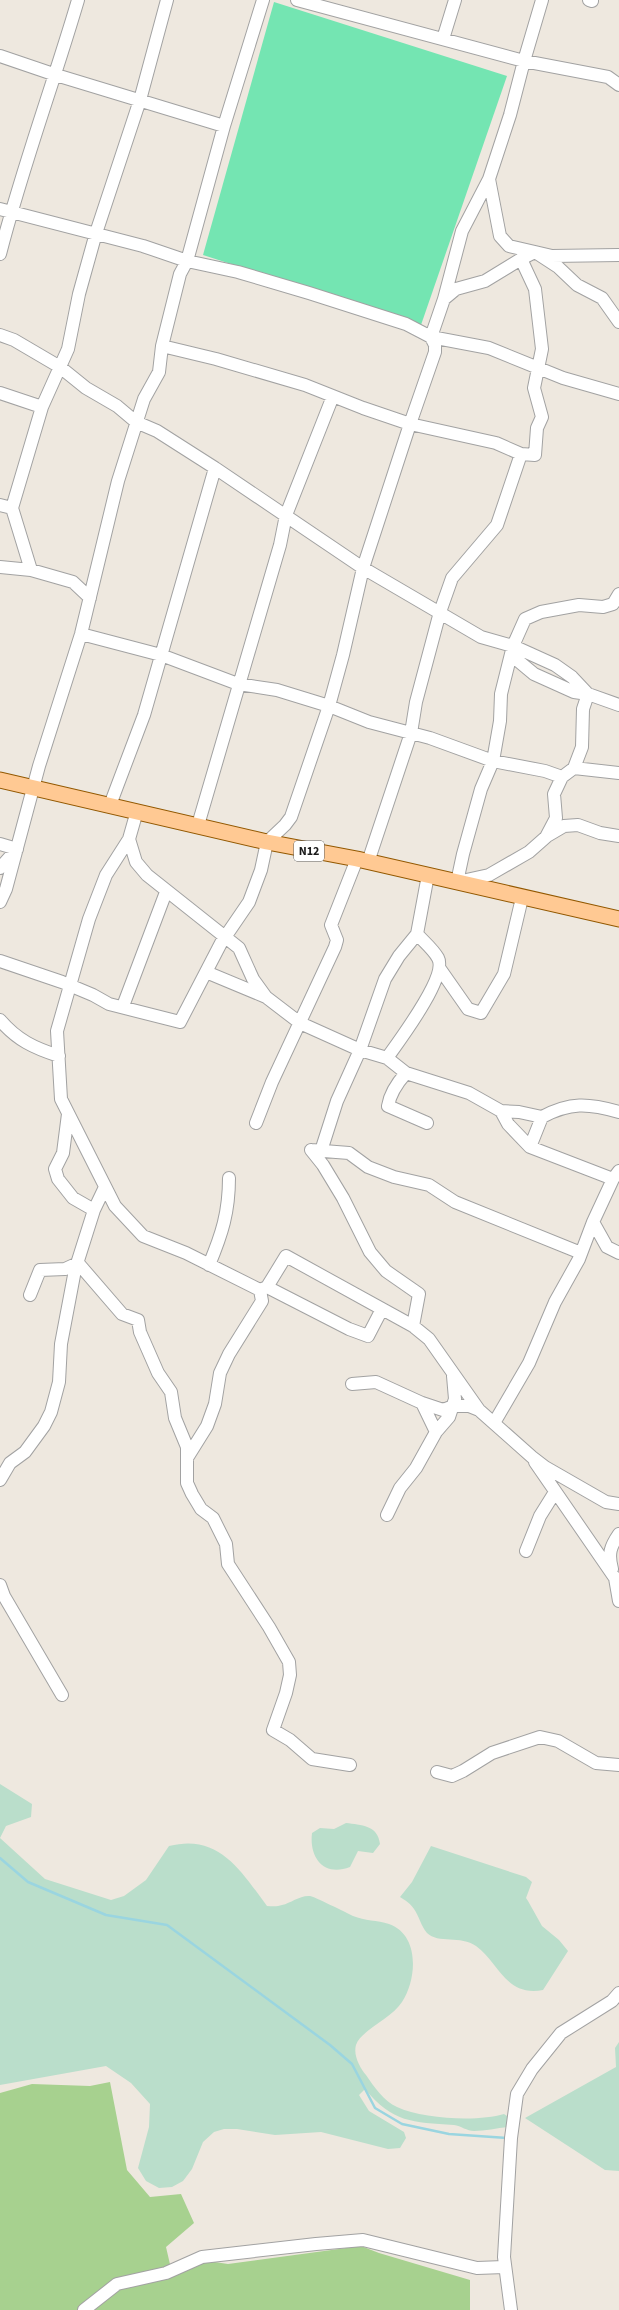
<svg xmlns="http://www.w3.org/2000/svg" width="619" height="2310" font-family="'Source Sans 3',sans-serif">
  <rect width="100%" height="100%" fill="#eee8df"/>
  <path fill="#a7d18f" d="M110,2082L127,2170L150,2197L181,2194L194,2223L166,2247L172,2273L201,2260L228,2264L361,2246L379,2253L470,2280V2310H0V2093L32,2084L90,2086Z"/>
  <path fill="#badecb" d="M0,1784L32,1804L31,1817L6,1826L0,1838Z
    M346,1823C361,1825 378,1825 380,1844L373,1853L358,1851L350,1867C324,1877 309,1858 312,1833L320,1828L334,1829Z
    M0,1838L45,1879L111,1900L124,1896L146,1880L169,1846C219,1833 241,1871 267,1906C271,1906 277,1907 282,1905C291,1903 300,1895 310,1896C313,1896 347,1913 353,1916C365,1921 377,1920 389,1924C420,1935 417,1979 402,2002C391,2019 361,2030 356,2045C353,2055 360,2068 366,2075C374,2087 384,2101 397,2107C423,2119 478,2122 504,2114L510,2118L508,2127C497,2128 485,2131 474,2131C467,2131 461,2126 454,2125C412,2122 393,2123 365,2089L359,2095L369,2111L404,2132L406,2138L400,2148L388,2149L321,2132L275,2135L237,2129H224L214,2132L203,2142L192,2169L183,2181L172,2187L159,2188L146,2181L138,2168L149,2127L150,2104L131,2083L106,2066L0,2085Z
    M431,1846L526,1877L532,1882L526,1898L528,1901L542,1926L559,1940L568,1951L543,1990C506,1997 499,1963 476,1946C461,1935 438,1944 427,1933C421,1926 419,1916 414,1909C411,1904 405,1900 400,1897L412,1882Z
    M619,2042V2171L605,2170L525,2118L616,2067L615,2048Z"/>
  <path fill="#74e5b2" d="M274,2L507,76L421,325L203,255Z"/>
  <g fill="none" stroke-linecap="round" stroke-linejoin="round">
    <path stroke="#9ad5e0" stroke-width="2.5" d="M0,1858L28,1882L106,1915L167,1925L330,2045L352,2064L375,2108L402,2124L449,2134L507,2138"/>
    <defs>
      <path id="minor" d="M297,0L524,61L542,0
        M589,0L592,1
        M443,39L455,0
        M0,56L56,75L224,126
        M489,179L500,236L509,246L535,252L558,267L577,285L602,298L619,322
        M0,209L143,246L187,261L238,272L309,293L406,324L431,337L444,299L456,289L485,281L521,259L535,252L552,256L619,255
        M0,254C22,168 53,85 78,0
        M521,259L535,289L542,349L534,388L542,417L537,428L535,455L521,454
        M444,299L462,231L489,179L510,115L524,61L608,77L619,85
        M0,335L14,340L60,367L86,388L117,406L136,422L157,431L215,468L363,568L481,637L513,646L555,665L572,677L588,694
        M431,337L489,348L563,378L619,394
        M162,346L216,359L305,385L363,408L410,424L435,352V345L431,337
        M0,393L42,407
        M0,505L12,508
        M0,567L31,570L73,582L90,598
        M31,570L12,508L42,407L68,349L79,294L96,233L140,100L167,0
        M619,594L613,604L603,607L579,605L541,612L525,619L513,646L501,694L500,721L493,761L481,789L463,854L457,882L489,875L529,852L546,837L556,818L554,794L562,777L574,768L619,773
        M81,634L161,655L238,684L277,690L329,706L369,722L430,738L493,761L545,771L562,777
        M511,655L534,674L574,692L588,694L619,705
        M574,768L582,747L583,709L588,694
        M110,805L144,715L215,468
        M137,811L129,839L106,875L89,919L57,1031L61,1099L115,1206L143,1236L186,1253L260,1290L267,1287L286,1256L413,1326L429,1339L479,1410L532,1457L545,1467L606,1502L619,1504
        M198,825L280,545L286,515L333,396
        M547,836L564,826L578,825L600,833L619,836
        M129,839L136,862L147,875L239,948L253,979L266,997L300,1023L360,1050L387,1058L406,1073L469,1093L501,1111L508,1124L530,1147L613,1179
        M0,844L17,849L0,868
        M0,902L6,889L39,766L81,634L118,481L144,399L159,372L162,346L180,274L187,261L224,126L263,0
        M0,961L62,982L93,995L109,1004L180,1022L221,943L249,902L261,870L267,842L285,825L291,817L329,706L343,655L363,568L410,424L496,443L521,454L497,525L452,578L440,612L416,702L411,733L368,862
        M440,969L468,1009L481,1013L504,974L522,898
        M206,972L266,997
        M123,1006L166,892
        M0,1020C17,1040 34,1048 59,1056
        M387,1058C399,1041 448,976 438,958C433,949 423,941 417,934L428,875
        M406,1073C398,1082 390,1093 388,1106L427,1123
        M501,1111L519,1112L542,1117C570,1102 588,1103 619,1112
        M68,1114L63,1153L55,1169L58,1179L73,1198L94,1210
        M256,1123L272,1082L335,947L337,940L331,925L357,859
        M530,1147L542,1117
        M311,1150L349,1153L368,1167L394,1177L429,1185L455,1202L581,1253
        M311,1150L323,1165L343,1198L370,1252L386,1271L419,1294L413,1326
        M321,1151L337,1101L360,1050L385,979L399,956L417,934
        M593,1222L607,1247L619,1253
        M209,1265C222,1234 229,1212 229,1178
        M267,1287L349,1329L368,1336L382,1309
        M30,1295L40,1270L65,1269L78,1263L122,1314L138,1320L140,1332L158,1373L171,1392L175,1418L187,1447V1483L192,1494L201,1509L213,1518L226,1544L228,1564L269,1627L289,1662L290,1675L286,1693L273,1730L290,1740L312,1759L350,1765
        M352,1384L376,1382L422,1403L436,1432
        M422,1403L443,1410L453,1406H469L479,1410
        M494,1423L529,1363L555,1302L579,1259L593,1222L613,1179L619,1171
        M187,1458L207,1426L215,1404L220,1373L229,1354L262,1301L260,1290
        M535,1462L615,1578L619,1601
        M0,1480L10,1463L25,1452L44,1426L51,1412L59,1382L61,1344L75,1270L94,1210L105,1187
        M387,1515L400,1488L416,1468L436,1432L449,1417L455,1399L453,1376
        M526,1551L540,1516L555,1492
        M612,1569C608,1554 610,1547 619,1534
        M0,1585L4,1596L62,1695
        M437,1772L452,1776L463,1771L492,1753L540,1737L558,1741L596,1763L619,1765
        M84,2310L117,2284L166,2273L202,2257L316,2244L363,2240L477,2268L504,2267
        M511,2310L504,2257L511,2138L517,2094L532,2069L561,2033L612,2001L619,1993"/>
      <path id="major" d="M0,780L267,842L357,859L619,919"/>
    </defs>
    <use href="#minor" stroke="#a2a2a2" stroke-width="14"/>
    <use href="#major" stroke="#925800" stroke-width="17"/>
    <use href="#minor" stroke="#fff" stroke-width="12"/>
    <use href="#major" stroke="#ffc993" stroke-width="15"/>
  </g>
  <g text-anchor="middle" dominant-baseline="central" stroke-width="4" stroke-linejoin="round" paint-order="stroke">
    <rect fill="#fff" stroke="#5f5f5f" stroke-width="1" x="294" y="841" width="30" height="20" rx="3"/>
    <g font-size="12" font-weight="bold" fill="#1b1b1b">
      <text x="309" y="851">N12</text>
    </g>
  </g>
</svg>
